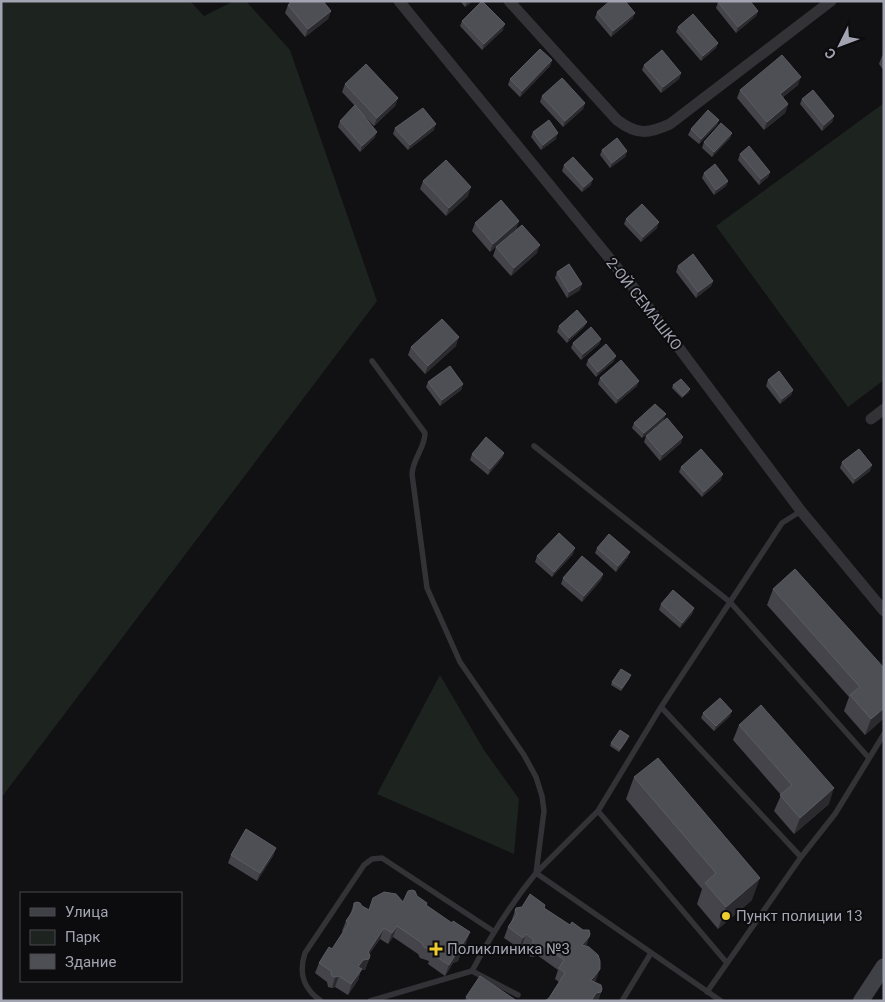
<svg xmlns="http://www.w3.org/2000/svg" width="885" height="1002" font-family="Roboto,sans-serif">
  <rect width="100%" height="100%" fill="#111012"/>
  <path fill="#1d241f" d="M1,1H190L204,16L234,1H246L290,50L377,301L1,798Z
    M884,103V380L848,407L716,226Z
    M440,675L484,750L519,799L514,854L377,794Z"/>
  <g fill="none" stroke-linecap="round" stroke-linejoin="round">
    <path stroke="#323237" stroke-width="5.5" d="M372,361L425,433C425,448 413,458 412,474L427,588L460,662L524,755L536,777L542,796L544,811L536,873
      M534,446L730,602L869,758
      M661,707L801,857
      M598,811L727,963
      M536,873L598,811L661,707L782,523L801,511
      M707,992L801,857L835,814L884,734
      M518,995L472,971C491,935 510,905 536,873L721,1001
      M321,1001C304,989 298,974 305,953L364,865L372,859L382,858L493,931
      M370,1001L472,971
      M622,1001L651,953"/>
    <path stroke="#323237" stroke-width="11" d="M399,1L637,292L801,511L884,611
      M509,1L617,120C637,135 648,134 670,124L831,1
      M871,419L884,409"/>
    <path stroke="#404047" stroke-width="16" d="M861,1001L884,966"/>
  </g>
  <path fill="#44444a" d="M288,1H323L331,11L328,19L305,37L285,13L288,5L290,4Z
    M460,1H473L465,7Z
    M718,2L758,11L756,16L736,33L716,8Z
    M597,12L633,18L611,37L595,18Z
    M462,21L503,30L482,50L460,26Z
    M678,27L718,43L716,48L701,61L676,32Z
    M884,54V71L879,64L882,56Z
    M552,60L550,66L520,97L508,85L510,79Z
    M644,65L681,73L679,79L661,93L642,70Z
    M345,84L398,98L395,106L374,126L363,115L375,137L360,152L338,127L340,121L355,106L342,92Z
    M798,85L783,97L788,104L785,113L764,130L737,98L740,90Z
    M542,96L585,103L583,109L563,127L540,102Z
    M802,99L834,116L832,122L822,131L800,104Z
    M719,120L717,125L699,144L688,135L691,129Z
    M395,128L434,130L408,150L393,134Z
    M533,132L556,139L541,150L531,137Z
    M732,133L730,138L712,157L702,148L704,142Z
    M602,150L627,151L625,157L610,168L600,155Z
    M740,154L770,172L768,177L759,185L738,160Z
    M564,165L591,185L582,192L562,171Z
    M704,173L728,181L726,186L714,195L702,178Z
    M423,181L468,196L446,216L420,189Z
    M626,219L657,228L641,242L624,224Z
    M519,221L516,229L490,252L472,231L475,223Z
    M496,247L537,253L511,276L493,256Z
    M678,266L713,281L711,286L696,298L676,272Z
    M557,272L580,290L567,298L555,278Z
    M587,322L584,327L567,343L557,332L559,326Z
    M601,339L599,344L581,360L571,348L573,343Z
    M456,346L425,374L408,355L411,347Z
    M588,360L614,361L596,377L586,365Z
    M600,378L637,386L616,404L598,384Z
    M768,380L793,390L791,395L780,404L766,386Z
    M428,382L463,384L461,390L440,406L426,387Z
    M673,385L689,392L682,398L672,388Z
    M664,420L642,438L632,428L634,423Z
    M646,436L681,443L660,461L644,442Z
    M504,453L502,458L488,475L470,460L472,454Z
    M842,462L870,471L853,484L840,468Z
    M681,467L721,480L702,497L679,472Z
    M597,548L628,557L616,572L595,553Z
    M573,554L552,577L535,562L537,556Z
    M603,574L601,580L582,602L561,584L563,578Z
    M773,589L884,668V718L865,735L844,711L849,697L767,605Z
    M661,604L694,608L692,614L680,628L659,610Z
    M630,678L621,691L611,685L612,682Z
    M703,713L730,716L714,731L701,718Z
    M739,725L829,804L794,834L774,811L781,795L733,740Z
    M628,739L619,752L610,746L611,743Z
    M634,777L752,900L718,929L697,904L702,889L626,799Z
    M276,848L273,856L257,881L228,863L231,855Z
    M417,896L427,903L426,906L466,943L462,950L458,961L453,963L445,976L428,964L429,961L420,958L418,954L393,937L388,944L380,939L369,954V959L365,970H361L358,980L348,995L335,987L332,988L328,987L327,982L315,973L319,963L332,949L343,932L342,931L346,921L350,915L354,903L362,906L369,910L403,902Z
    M516,908H544L586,946L596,980L594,982L602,989L598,1001H545L549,998L559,982L555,979L558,970L537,955L533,957L529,956V950L522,945L519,948L504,938L508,927L511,922Z
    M466,997L517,1001H465Z"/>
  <path fill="#2b2b2f" d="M468,1H473L465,7L467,2Z
    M331,11L328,19L305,37L308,29Z
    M758,11L756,16L736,33L738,27Z
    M635,13L633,18L611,37L613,31Z
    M505,24L503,30L482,50L484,44Z
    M718,43L716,48L701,61L703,56Z
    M552,60L550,66L520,97L522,91Z
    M681,73L679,79L661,93L663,87Z
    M801,77L798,85L777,102L780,94Z
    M398,98L395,106L374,126L377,118Z
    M585,103L583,109L563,127L565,121Z
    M788,104L785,113L764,130L767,122Z
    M834,116L832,122L822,131L824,125Z
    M719,120L717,125L699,144L701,139Z
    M436,124L434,130L408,150L410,145Z
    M377,132L375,137L360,152L362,146Z
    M558,133L556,139L541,150L543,145Z
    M732,133L730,138L712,157L714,152Z
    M627,151L625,157L610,168L612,163Z
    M770,172L768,177L759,185L761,179Z
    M593,179L591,185L582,192L584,187Z
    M728,181L726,186L714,195L716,190Z
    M471,187L468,196L446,216L449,208Z
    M519,221L516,229L490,252L493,244Z
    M659,222L657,228L641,242L643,237Z
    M540,245L537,253L511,276L514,268Z
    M713,281L711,286L696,298L698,292Z
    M582,284L580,290L567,298L569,292Z
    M587,322L584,327L567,343L569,338Z
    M459,337L456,346L425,374L428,366Z
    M601,339L599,344L581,360L583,354Z
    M616,356L614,361L596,377L598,372Z
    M639,381L637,386L616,404L618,399Z
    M463,384L461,390L440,406L442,400Z
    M690,389L689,392L682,398L683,396Z
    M793,390L791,395L780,404L782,399Z
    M666,414L664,420L642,438L644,433Z
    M683,437L681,443L660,461L662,455Z
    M504,453L502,458L488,475L490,469Z
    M872,465L870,471L853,484L855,479Z
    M723,474L721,480L702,497L704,492Z
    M575,548L573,554L552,577L554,572Z
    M630,552L628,557L616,572L618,566Z
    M603,574L601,580L582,602L584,596Z
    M694,608L692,614L680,628L682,623Z
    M884,708V718L865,735L871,719Z
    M732,711L730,716L714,731L716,726Z
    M834,788L829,804L794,834L800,818Z
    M276,848L273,856L257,881L260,873Z
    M760,878L752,900L718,929L726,907Z
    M397,926L393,937L388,944L392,933Z
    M384,928L380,939L366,959H369L365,970H361L358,980L348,995L358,967Z
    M470,932L466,943L461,951L462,950L458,961L453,963L445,976L449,965Z
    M526,934L522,945L519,948L523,938Z
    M589,937L586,948L582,945Z
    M541,944L537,955L533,957L537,946Z
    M600,969L596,980L589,989L590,980Z
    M339,976L335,987L332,988L335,977Z
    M601,992L598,1001H591L596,993Z"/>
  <path fill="#4e4f55" stroke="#5b5c64" d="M293,1H323L331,11L308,29L288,5Z
    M482,1L505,24L484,44L462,21Z
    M610,1H625L635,13L613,31L597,12Z
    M719,1H750L758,11L738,27L718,2Z
    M693,14L718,43L703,56L678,27Z
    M540,49L552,60L522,91L510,79Z
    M662,50L681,73L663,87L644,65Z
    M782,55L801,77L780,94L788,104L767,122L740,90Z
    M366,64L398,98L377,118L345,84Z
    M562,78L585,103L565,121L542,96Z
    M813,90L834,116L824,125L802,99Z
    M355,105L377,132L362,146L340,121Z
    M423,108L436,124L410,145L395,128Z
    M708,110L719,120L701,139L691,129Z
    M549,120L558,133L543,145L533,132Z
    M721,123L732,133L714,152L704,142Z
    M617,138L627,151L612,163L602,150Z
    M749,146L770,172L761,179L740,154Z
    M573,157L593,179L584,187L564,165Z
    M446,160L471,187L449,208L423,181Z
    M715,164L728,181L716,190L704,173Z
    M501,200L519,221L493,244L475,223Z
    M642,204L659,222L643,237L626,219Z
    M522,225L540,245L514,268L496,247Z
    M693,254L713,281L698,292L678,266Z
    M569,264L582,284L569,292L557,272Z
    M577,310L587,322L569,338L559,326Z
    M442,319L459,337L428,366L411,347Z
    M591,327L601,339L583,354L573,343Z
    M606,344L616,356L598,372L588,360Z
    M621,360L639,381L618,399L600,378Z
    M450,366L463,384L442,400L428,382Z
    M779,371L793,390L782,399L768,380Z
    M681,379L690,389L683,396L673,385Z
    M655,404L666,414L644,433L634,423Z
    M667,418L683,437L662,455L646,436Z
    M486,437L504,453L490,469L472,454Z
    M701,449L723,474L704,492L681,467Z
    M859,449L872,465L855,479L842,462Z
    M559,533L575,548L554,572L537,556Z
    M609,534L630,552L618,566L597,548Z
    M582,556L603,574L584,596L563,578Z
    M795,569L884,668V708L871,719L850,695L860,687L773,589Z
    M673,590L694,608L682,623L661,604Z
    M621,669L631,675L622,688L612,682Z
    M720,698L732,711L716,726L703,713Z
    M761,705L834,788L800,818L780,795L792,785L739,725Z
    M620,730L629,736L620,749L611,743Z
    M658,758L760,878L726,907L705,883L716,873L634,777Z
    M246,829L276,848L260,873L231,855Z
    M412,890L415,891L417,896L427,903L426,905L452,923L453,921L470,932L462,945V950L457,952L449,965L432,954L433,951L424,947L422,943L397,926L392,933L384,928L368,952L370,955L369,959L363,960L358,967L362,969L351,984L339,976L335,977L332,976L331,971L319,963L329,947L332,949L349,923L346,921L354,909V903L357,902L360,903L362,906L369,910L373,898L384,892L396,894L403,902L408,891Z
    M530,894L545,905L544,908L570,925L572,922L583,930H589L590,934L589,937L582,945L589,947L598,955L600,961V969L593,978L590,980L601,985L602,989L601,992L596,993L591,1001H545L549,998L565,973L559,968L564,960L541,944L537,946L533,945V939L526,934L523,938L508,927L517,914L515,911L516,908L522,907Z
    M480,976L517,1001H472L466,997Z"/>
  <g fill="#edcc2d" stroke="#0c0b0d" stroke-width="2">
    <circle cx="726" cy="916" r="5"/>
    <path d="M433.5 941.5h5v5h5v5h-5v5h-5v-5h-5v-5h5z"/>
  </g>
  <g text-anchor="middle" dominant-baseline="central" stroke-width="4" stroke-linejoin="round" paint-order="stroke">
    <g font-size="15" fill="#a2a4b2" stroke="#0c0b0d">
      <text transform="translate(644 304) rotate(52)">2-ОЙ СЕМАШКО</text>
    </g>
    <g font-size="15" fill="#a2a4b2" stroke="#0c0b0d" text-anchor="start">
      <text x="736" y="916">Пункт полиции 13</text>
      <text x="447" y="949">Поликлиника №3</text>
    </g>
  </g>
  <rect width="885" height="1002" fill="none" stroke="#a2a4b2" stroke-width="5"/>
  <rect x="20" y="892" width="162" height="90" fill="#0c0b0d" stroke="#48484f"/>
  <rect x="30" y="908" width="25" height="8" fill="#404047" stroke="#48484f"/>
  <text x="65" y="917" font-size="15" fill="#a2a4b2">Улица</text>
  <rect x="30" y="930" width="25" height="15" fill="#1d241f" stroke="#48484f"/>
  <text x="65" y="942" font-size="15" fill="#a2a4b2">Парк</text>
  <rect x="30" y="954" width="25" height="15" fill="#4e4f55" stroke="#48484f"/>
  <text x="65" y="967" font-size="15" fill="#a2a4b2">Здание</text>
  <g transform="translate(840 45) rotate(228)" stroke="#0c0b0d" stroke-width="4" paint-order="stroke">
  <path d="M0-4L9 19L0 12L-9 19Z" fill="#a2a4b2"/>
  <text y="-8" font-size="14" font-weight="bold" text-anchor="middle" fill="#a2a4b2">С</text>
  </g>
</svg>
